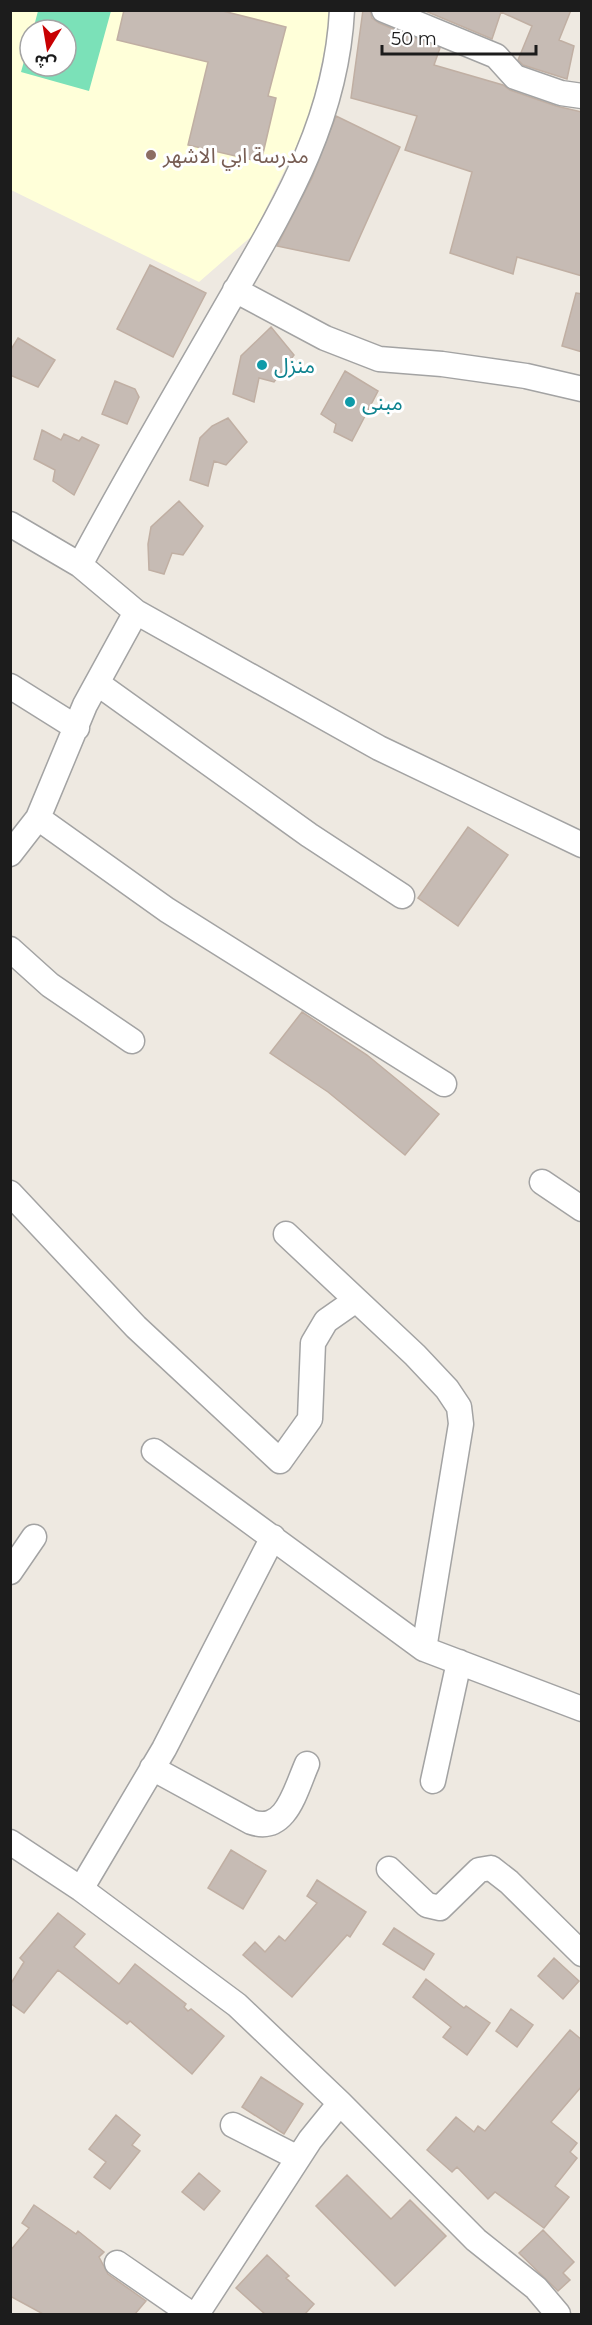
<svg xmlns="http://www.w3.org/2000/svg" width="592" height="2325" font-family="Montserrat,'Noto Sans Arabic',sans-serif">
  <rect width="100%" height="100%" fill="#eee9e1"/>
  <path fill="#ffffd9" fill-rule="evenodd" d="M10,11H333L309,120L253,235L199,282L11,190ZM30,30H66V66H30Z"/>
  <path fill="#7be1b8" d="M38,11H111L89,91L21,72L30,40V66H66V30H33Z"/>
  <path fill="#c6bbb4" stroke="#c0afa3" stroke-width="1.5" d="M124,10H219L286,27L268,96L276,98L261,162L188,145L208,62L117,40Z
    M363,10H370L372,18L379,23L440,48L434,65L503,85L510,90L556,106L582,112V276L517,257L513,274L450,253L472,172L405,150L417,116L351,98Z
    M423,10H571L559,40L574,46L567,79L523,65L518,60L532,26L501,12L492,39Z
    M336,116L400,147L349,261L277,246L312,178Z
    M150,265L206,293L173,357L117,329Z
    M576,293L582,294V352L562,346Z
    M271,327L294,355L274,382L259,378L254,402L233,394L241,356Z
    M18,338L55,360L38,387L10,375V351Z
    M345,371L378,391L352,441L334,432L336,424L321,414Z
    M115,381L135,389L139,397L127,424L102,414Z
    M228,418L247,442L226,465L214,461L208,486L190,480L200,438L212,426Z
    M42,430L61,440L64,434L79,441L82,437L99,445L74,495L53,481L55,470L34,459Z
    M179,501L203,526L183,555L172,553L164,574L149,570L148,544L151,527Z
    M468,827L508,855L458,926L418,898Z
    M302,1012L367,1055L439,1114L405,1155L328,1092L270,1053Z
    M231,1850L266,1871L243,1909L208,1888Z
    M317,1880L366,1912L350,1937L347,1935L292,1997L243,1955L255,1942L265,1952L279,1936L285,1941L317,1903L307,1896Z
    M58,1913L85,1934L74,1947L119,1984L135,1964L186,2004L184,2007L188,2011L191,2009L224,2036L192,2074L130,2021L127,2024L58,1970L24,2013L10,2003V1985L24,1962L20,1958Z
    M394,1928L434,1954L424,1970L383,1944Z
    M554,1958L579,1981L563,1999L538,1976Z
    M426,1979L464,2008L466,2006L490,2023L467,2055L443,2037L451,2027L413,1997Z
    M511,2009L533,2025L517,2047L496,2031Z
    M570,2030L582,2040V2086L551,2122L577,2143L570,2152L577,2158L555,2186L569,2197L544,2228L495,2192L488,2199L457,2167L452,2172L427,2150L456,2117L474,2132L478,2126L485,2131Z
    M261,2077L303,2104L284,2134L242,2107Z
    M116,2115L140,2135L132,2145L140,2151L110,2189L94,2177L106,2162L89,2149Z
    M199,2173L220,2191L204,2210L182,2192Z
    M347,2175L391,2219L410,2200L446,2236L395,2286L316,2206Z
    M34,2205L76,2234L78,2231L104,2252L99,2257L108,2274L146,2301L135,2314H43L10,2296V2251L29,2228L22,2223Z
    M543,2230L574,2262L563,2273L570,2280L558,2291L519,2253Z
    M267,2255L289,2276L286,2278L314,2304L305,2314H265L236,2288Z"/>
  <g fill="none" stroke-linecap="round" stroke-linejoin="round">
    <defs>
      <path id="minor" d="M384,10L496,56L515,77L561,93L582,96
        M235,290L325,338L379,359L442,364L526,376L582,389
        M10,524L80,565L136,612L379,748L582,845
        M80,565C124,482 172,401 219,319C276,219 336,130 342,10
        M97,683L309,835L402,896
        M10,686L77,728
        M38,818L167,910L444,1084
        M10,854L38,818L85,705L136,612
        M10,949L50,985L132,1041
        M542,1182L582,1209
        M10,1193L136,1327L280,1461L310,1419L313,1343L326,1321L356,1300
        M286,1234L415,1355L447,1389L459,1407L461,1424L424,1649L582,1709
        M154,1451L424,1649
        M10,1572L34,1537
        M152,1768L251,1822C286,1834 295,1791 307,1764
        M433,1781L459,1662
        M10,1842L81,1889L237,2005L340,2103L476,2240L536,2288L558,2314
        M389,1869L427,1905L440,1908L479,1870L491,1868L509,1882L582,1954
        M81,1889L164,1749L273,1537
        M233,2125L298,2158
        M117,2263L191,2314
        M197,2314L310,2140L340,2103"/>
    </defs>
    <use href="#minor" stroke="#a3a3a3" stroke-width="27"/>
    <use href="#minor" stroke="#fff" stroke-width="24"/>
  </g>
  <circle fill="#8d6e63" stroke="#fff" stroke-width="2" cx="151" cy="155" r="6"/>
  <g fill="#0f9aa8" stroke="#fff" stroke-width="2">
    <circle cx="262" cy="365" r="6"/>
    <circle cx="350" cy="402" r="6"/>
  </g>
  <g text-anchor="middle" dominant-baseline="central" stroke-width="6" stroke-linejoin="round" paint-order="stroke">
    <g font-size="21" fill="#785e54" stroke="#fff" text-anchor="start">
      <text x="163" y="155">مدرسة ابي الاشهر</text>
    </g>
    <g font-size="21" fill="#0d838f" stroke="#fff" text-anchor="start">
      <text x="274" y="365">منزل</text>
      <text x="362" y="402">مبنى</text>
    </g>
  </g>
  <rect width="592" height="2325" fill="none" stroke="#1c1c1c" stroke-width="24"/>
  <g transform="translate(48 48) rotate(191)"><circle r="28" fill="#ffffff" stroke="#a4a4a4" stroke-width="1.5"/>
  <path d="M0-4.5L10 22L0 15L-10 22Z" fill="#c80002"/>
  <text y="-9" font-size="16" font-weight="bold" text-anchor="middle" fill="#1c1c1c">ش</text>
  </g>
  <path d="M382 45v9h154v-9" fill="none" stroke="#1c1c1c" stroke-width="3"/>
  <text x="391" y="45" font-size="18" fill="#1c1c1c" stroke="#ffffff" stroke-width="4.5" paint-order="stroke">50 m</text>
</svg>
